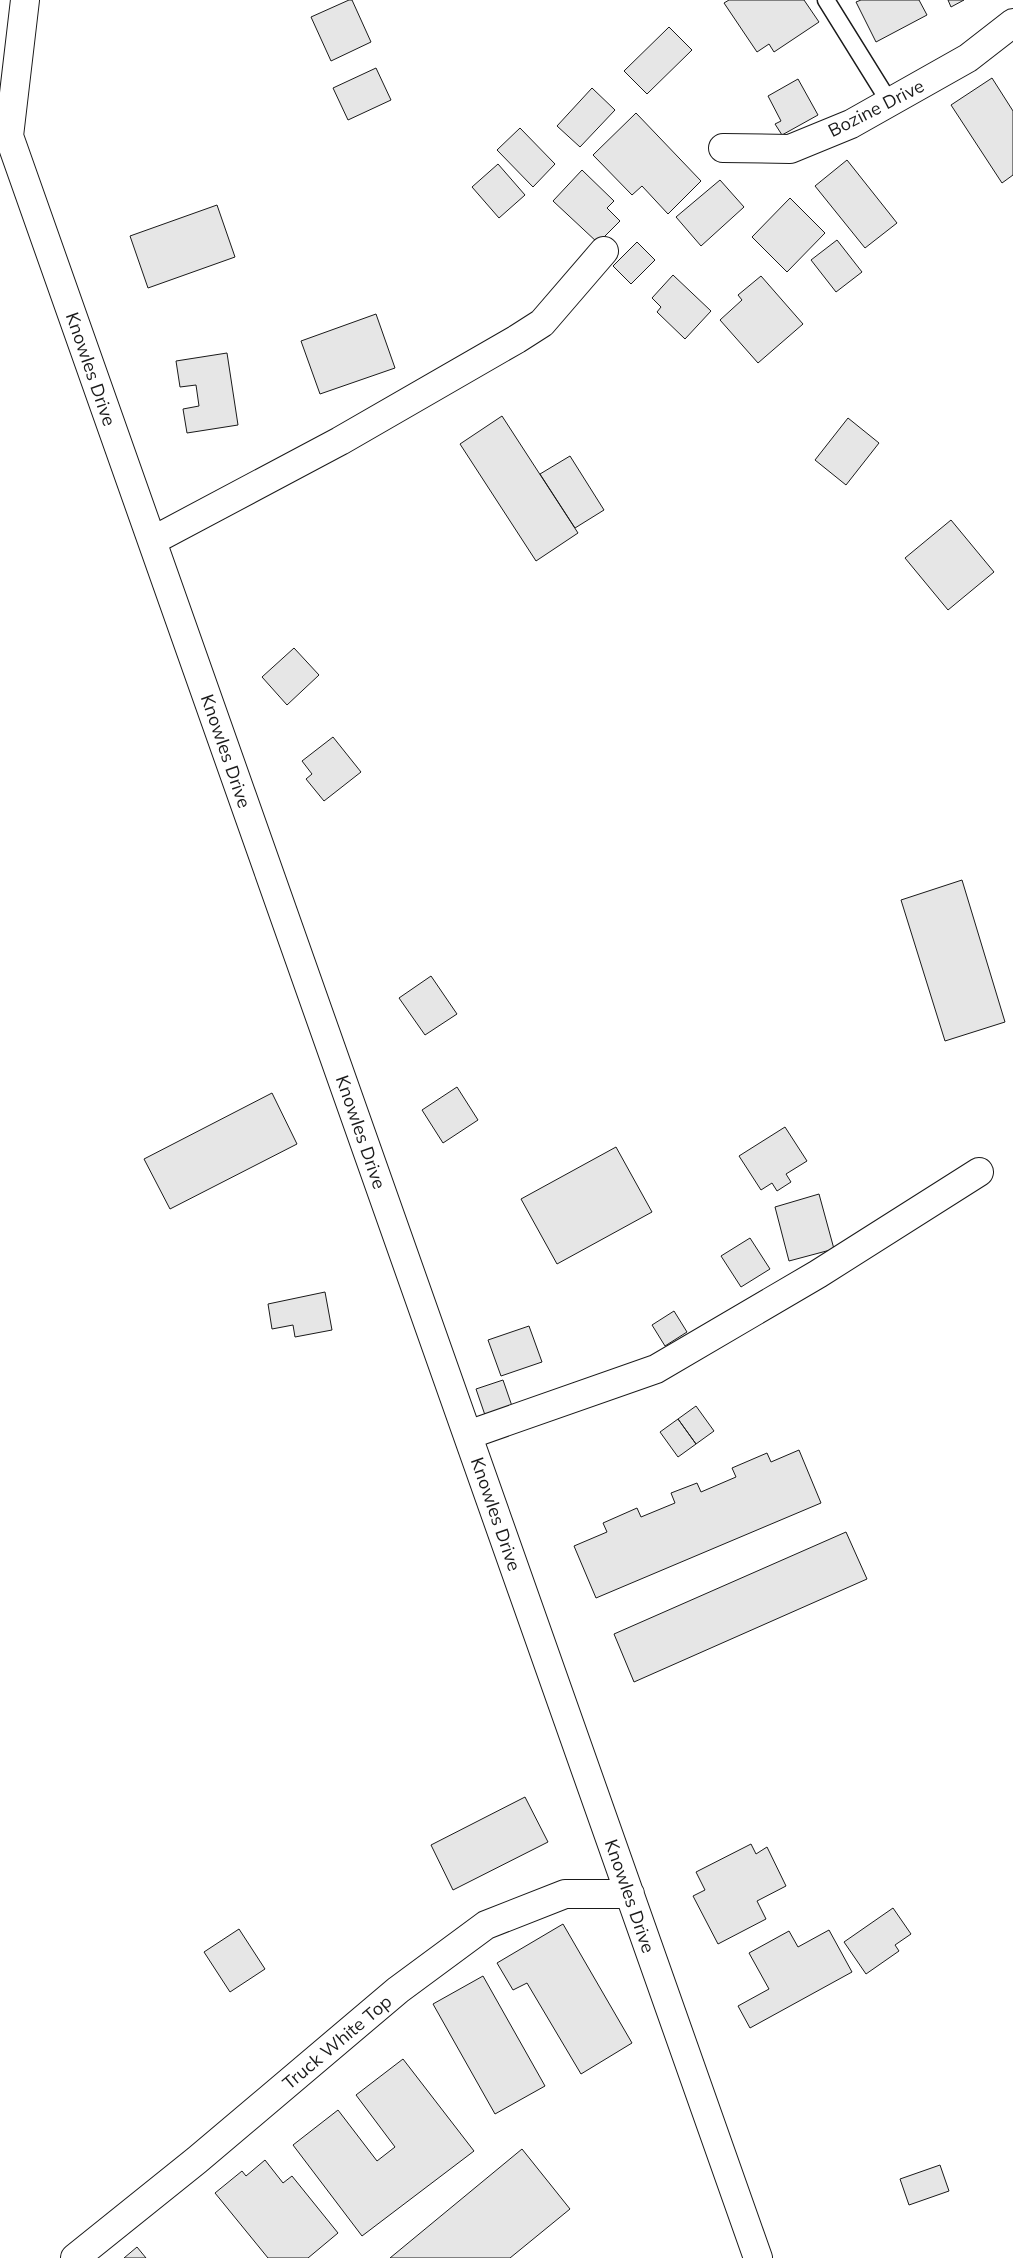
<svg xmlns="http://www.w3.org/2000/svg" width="1013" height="2258" font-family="Mulish,sans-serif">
  <rect width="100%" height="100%" fill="#fff"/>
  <path fill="#e6e6e6" stroke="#1a1a1a" d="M349,0H352L371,42L331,61L311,17Z
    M729,0H804L819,22L774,52L769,44L757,52L724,3Z
    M861,0H919L927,15L876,42L856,2Z
    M948,0H964L951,7Z
    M669,27L692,50L647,94L624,71Z
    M376,68L391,100L348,120L333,88Z
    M992,78L1013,111V175L1002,183L951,105Z
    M798,79L818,115L782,135L775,124L781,121L768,96Z
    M592,88L615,110L580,147L557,126Z
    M636,113L701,181L668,214L642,186L632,195L593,155Z
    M520,128L555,164L533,187L497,150Z
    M847,160L897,223L865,248L815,186Z
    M498,164L525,195L499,218L472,187Z
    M582,170L614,201L607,208L620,221L598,243L553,201Z
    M720,180L744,207L701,246L676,217Z
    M790,198L825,233L787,272L752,237Z
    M217,205L235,257L148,288L130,236Z
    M837,240L862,272L836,292L811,260Z
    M637,242L655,260L631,284L613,266Z
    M673,275L711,311L685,339L657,312L661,307L652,298Z
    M761,276L803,324L758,363L720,320L742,300L738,295Z
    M376,314L395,368L320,394L301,341Z
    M227,353L238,425L187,433L183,409L199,406L196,385L180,387L176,361Z
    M502,416L578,533L536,561L460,444Z
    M848,418L879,443L846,485L815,460Z
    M570,456L604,510L575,528L540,474Z
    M951,520L994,572L948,610L905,558Z
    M294,648L319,675L287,705L262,677Z
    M333,737L361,772L324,801L306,779L312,774L302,761Z
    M962,880L1005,1022L945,1041L901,900Z
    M431,976L457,1014L425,1035L399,998Z
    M457,1087L478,1120L443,1143L422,1110Z
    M272,1093L297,1144L170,1209L144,1159Z
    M785,1127L807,1161L786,1174L791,1182L777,1191L772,1183L761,1190L739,1156Z
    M616,1147L652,1212L557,1264L521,1199Z
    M819,1194L834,1249L789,1261L775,1207Z
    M750,1238L770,1269L741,1287L721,1256Z
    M325,1292L332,1330L295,1337L293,1325L272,1329L268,1304Z
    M674,1311L687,1332L665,1346L652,1325Z
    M529,1326L542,1362L501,1376L488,1340Z
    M503,1380L513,1409L486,1418L476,1389Z
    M696,1406L714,1431L696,1444L678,1419Z
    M678,1419L696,1444L678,1457L660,1432Z
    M799,1450L821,1503L596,1598L574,1546L607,1532L603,1523L637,1508L641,1517L675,1503L671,1493L697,1483L701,1492L736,1477L732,1468L767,1453L771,1462Z
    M846,1532L867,1579L634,1682L614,1634Z
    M525,1797L548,1842L453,1890L431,1845Z
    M751,1844L756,1854L767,1847L786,1886L757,1901L766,1919L718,1944L693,1896L705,1890L696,1872Z
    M893,1908L911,1934L895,1945L899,1951L866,1974L844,1942Z
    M563,1924L632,2043L581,2074L527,1983L513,1990L497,1963Z
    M239,1929L265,1969L230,1992L204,1952Z
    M829,1930L852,1972L750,2028L738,2006L769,1989L749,1953L789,1931L798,1947Z
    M483,1976L545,2086L495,2114L433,2004Z
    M403,2059L474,2151L362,2236L293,2145L338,2110L377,2161L395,2147L356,2095Z
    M522,2149L570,2209L510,2258H390Z
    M265,2160L283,2183L292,2176L338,2233L308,2258H268L215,2193L242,2171L246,2176Z
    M940,2165L949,2191L909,2205L900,2179Z
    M137,2247L146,2258H124Z"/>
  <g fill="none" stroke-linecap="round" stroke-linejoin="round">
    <defs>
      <path id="service" d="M826,0L890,103"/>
      <path id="minor" d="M25,0L9,136L758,2258
        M723,148L790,149L851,124L968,58L1013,23
        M152,541L340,441L517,339L542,323L604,251
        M468,1435L656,1369L818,1274L979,1172
        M75,2258L197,2160L398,1990L486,1925L565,1894H630"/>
    </defs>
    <use href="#service" stroke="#1a1a1a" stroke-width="19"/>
    <use href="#minor" stroke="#1a1a1a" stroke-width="30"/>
    <use href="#service" stroke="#fff" stroke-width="16"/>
    <use href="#minor" stroke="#fff" stroke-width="28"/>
  </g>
  <g text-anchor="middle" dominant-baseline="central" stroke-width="4" stroke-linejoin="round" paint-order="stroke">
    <g font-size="18" fill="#1a1a1a" stroke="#fff">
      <text transform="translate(876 108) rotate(-27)">Bozine Drive</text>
      <text transform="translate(91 369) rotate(71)">Knowles Drive</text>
      <text transform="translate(226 751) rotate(71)">Knowles Drive</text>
      <text transform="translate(361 1132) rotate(71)">Knowles Drive</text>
      <text transform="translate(496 1514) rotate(71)">Knowles Drive</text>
      <text transform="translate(630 1896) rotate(71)">Knowles Drive</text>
      <text transform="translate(337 2042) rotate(-40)">Truck White Top</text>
    </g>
  </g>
</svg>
